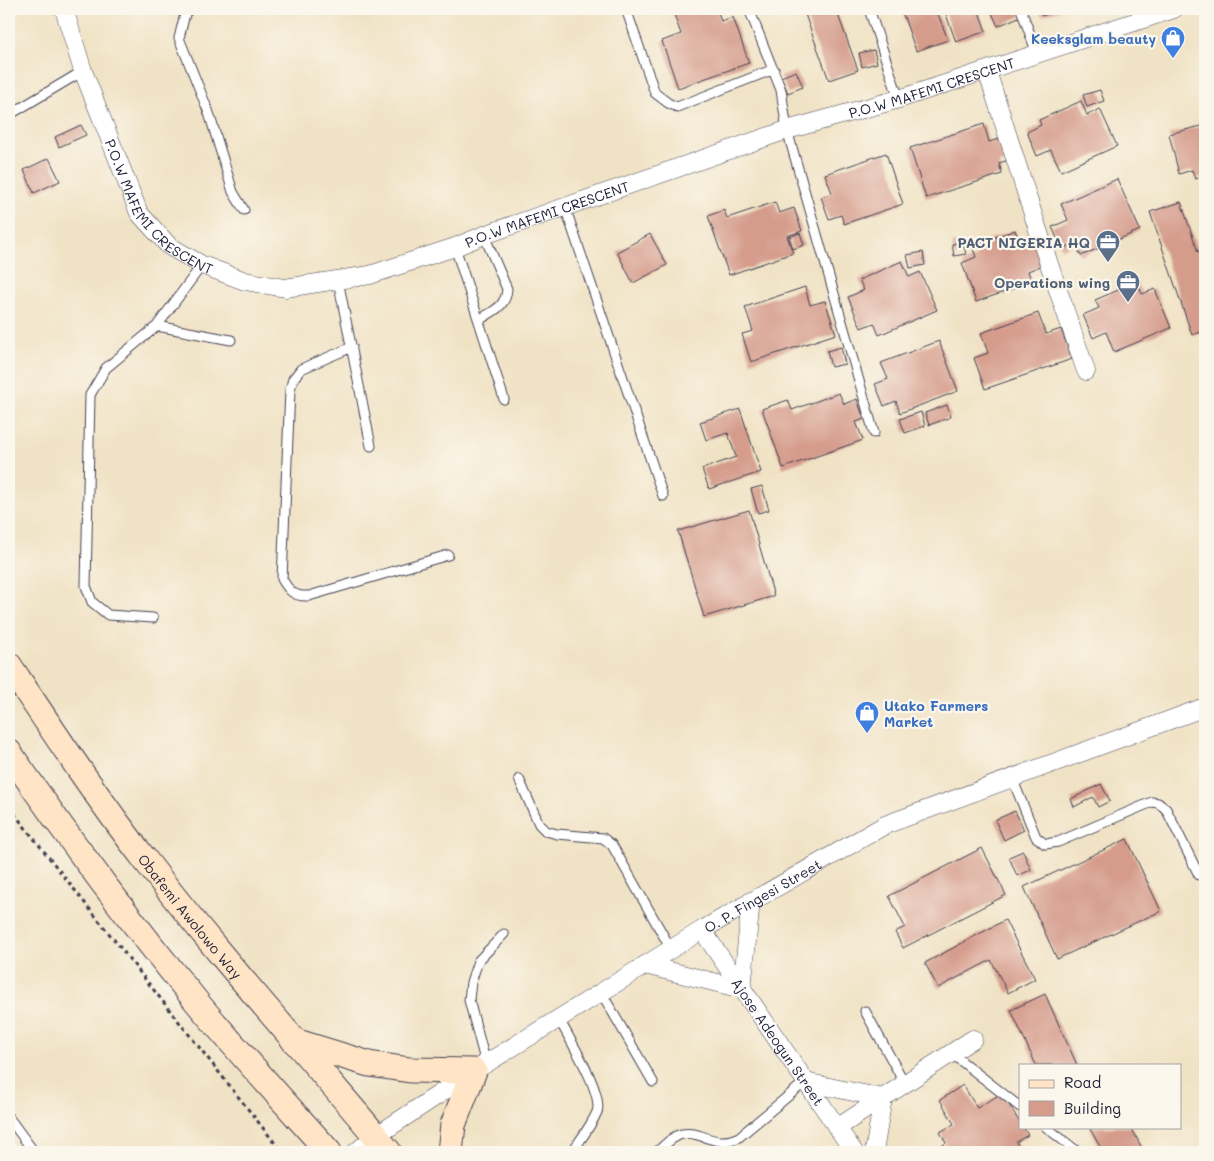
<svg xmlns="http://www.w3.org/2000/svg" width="1214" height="1161" font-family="Mali,sans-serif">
  <rect width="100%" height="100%" fill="#fbf7ec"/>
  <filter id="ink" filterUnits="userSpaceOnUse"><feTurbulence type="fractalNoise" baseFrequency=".02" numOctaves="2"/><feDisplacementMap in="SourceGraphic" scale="10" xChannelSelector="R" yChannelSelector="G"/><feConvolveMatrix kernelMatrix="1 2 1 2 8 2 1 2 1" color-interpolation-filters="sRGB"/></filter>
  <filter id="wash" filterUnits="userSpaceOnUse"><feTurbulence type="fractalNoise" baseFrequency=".0096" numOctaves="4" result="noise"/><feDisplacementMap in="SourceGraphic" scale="20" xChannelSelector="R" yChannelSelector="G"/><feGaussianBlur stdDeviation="1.12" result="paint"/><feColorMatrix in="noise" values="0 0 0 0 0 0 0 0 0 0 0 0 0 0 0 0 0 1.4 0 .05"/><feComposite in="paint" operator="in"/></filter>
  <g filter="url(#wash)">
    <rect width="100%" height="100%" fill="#f0e2c4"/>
    <g id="blocks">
      <path fill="#d59c8c" d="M672,9H717L721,21L733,17L749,63L678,88L662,41L681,34Z
        M803,9H836L858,70L829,80Z
        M901,9H936L948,40L916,51Z
        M944,9H978L986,31L956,42Z
        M990,9H1017L1021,16L998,26Z
        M1039,9H1062L1042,16Z
        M874,50L877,63L862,67L859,53Z
        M796,71L803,87L788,93L781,77Z
        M1100,90L1104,101L1087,107L1083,95Z
        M1081,101L1087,115L1100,109L1117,146L1061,171L1051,150L1037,156L1027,132L1041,125L1039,120Z
        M984,124L989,142L1005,137L1012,159L999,163L1002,174L926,198L910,148Z
        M81,125L86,135L59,147L55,137Z
        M1205,125V176L1195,179L1192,170L1179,174L1169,134Z
        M886,153L903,204L844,224L841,215L829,219L821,197L832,193L825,174Z
        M49,158L60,181L34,193L24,170Z
        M1117,179L1140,230L1081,256L1075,243L1062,249L1052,227L1068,220L1061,204Z
        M775,202L779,213L794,208L802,231L787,236L793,253L729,275L708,216L724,210L727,218Z
        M1181,202L1198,252L1205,249V331L1192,335L1150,212Z
        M1015,230L1020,245L1034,240L1043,265L1028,271L1032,282L976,302L962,263L976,257L972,246Z
        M800,233L804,245L793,249L789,237Z
        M650,234L667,265L633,283L617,252Z
        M963,242L966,254L954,256L952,244Z
        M923,252L925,265L910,268L907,255Z
        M902,261L909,277L920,272L937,310L879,335L874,323L861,328L848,297L864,290L859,280Z
        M1137,282L1142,294L1155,289L1171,328L1114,352L1106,332L1093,338L1083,315L1099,308L1095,300Z
        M805,287L810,305L825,301L836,334L751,362L742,334L753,331L745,307Z
        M1038,313L1046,334L1061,329L1072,359L985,389L974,358L988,353L981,333Z
        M939,341L958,391L900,413L896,401L884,406L875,384L888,379L881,363Z
        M841,347L845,364L831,367L827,351Z
        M839,393L844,404L857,399L864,419L856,422L863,440L783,468L762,409L788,400L792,410Z
        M947,405L951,417L929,425L925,413Z
        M740,409L761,472L709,489L702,469L736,457L728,433L706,440L700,422Z
        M921,412L925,426L905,433L900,419Z
        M762,486L769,510L758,513L751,489Z
        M749,510L774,596L704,617L678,531Z
        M1101,784L1110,801L1098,807L1093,797L1074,807L1071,799Z
        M1015,811L1024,830L1004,840L995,820Z
        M1127,839L1161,911L1057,959L1024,887Z
        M982,848L1006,895L903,948L895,932L905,927L889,896Z
        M1023,851L1031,870L1017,876L1009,857Z
        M1005,920L1035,979L1008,993L991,960L938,988L925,963Z
        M1045,994L1077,1065H1036L1011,1010Z
        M963,1085L977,1108L1002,1093L1020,1123V1127H1023L1028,1135L1016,1142L1022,1152H932L946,1143L940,1132L954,1124L940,1100Z
        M1089,1127H1131L1144,1152H1103Z"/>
    </g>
  </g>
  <g filter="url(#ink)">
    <use href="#blocks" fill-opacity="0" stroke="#413f50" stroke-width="1"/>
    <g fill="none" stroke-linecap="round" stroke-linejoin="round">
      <defs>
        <path id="lane" d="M189,9L185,14L179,38L209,113L233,192L244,210
          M626,9L655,93L668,103L677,107L774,69
          M749,9L781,90L787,130L874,433
          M869,9L899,99
          M1021,9L1037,54
          M9,115L83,71
          M565,207L663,496
          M455,247L504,399
          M338,280L371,446
          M479,320C493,311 506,307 507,289L484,235
          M157,326L231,340
          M352,347L301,369L293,379L290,390L282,579C289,591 294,597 309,596L448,555
          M153,618L108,615L92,602L86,586L90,395L106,368L157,326L202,265
          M1012,778L1036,837L1045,844L1058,842L1152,802L1158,803L1166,809L1199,875
          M519,779L539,824L546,831L557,834L603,838L612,845L671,949
          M601,992L653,1082
          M865,1011L905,1084
          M559,1019C568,1037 604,1093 597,1112C591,1126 581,1139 572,1152
          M951,1053L1020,1107
          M486,1064L469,1000L471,982L478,961L504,934
          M9,1118L34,1152
          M1046,1127L1078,1152
          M657,1152C664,1146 672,1136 682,1134C702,1130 713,1149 739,1137L805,1082"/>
        <g id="street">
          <path id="s1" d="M64,9L83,71L139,213L169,246L202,265L245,281L285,288L370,275L455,247L484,235L787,130L899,99L1174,9"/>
          <path d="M987,71L1049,264L1086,371"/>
          <path id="s2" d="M702,930L854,1152"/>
          <path d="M645,965L742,989L751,901"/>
          <path d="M805,1082L883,1098L874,1152"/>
          <path d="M837,1128L973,1039"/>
          <path id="s3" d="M356,1152L376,1136L474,1071L702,930L885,825L1205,707"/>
        </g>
        <g id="secondary">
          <path id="s4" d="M9,665C53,731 97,798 146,861C223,962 309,1055 389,1152"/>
          <path d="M9,752C69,840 133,925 201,1007C242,1056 286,1104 329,1152"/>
          <path d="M294,1041L369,1064L410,1070L474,1071L453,1125L450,1152"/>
        </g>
      </defs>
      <use href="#lane" stroke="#413f50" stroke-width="11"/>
      <use href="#street" stroke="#413f50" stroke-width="19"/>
      <use href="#secondary" stroke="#413f50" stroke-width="27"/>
      <path stroke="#413f50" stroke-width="3" stroke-dasharray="4 4" stroke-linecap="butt" d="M9,807L282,1152"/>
      <use href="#lane" stroke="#fff" stroke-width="9"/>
      <use href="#street" stroke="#fff" stroke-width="18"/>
      <use href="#secondary" stroke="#ffe4c6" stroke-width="25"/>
    </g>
  </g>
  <defs>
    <symbol id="shop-pin" viewBox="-11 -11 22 30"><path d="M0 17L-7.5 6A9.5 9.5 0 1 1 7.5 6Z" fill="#3f7fe0" stroke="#fbf7ec"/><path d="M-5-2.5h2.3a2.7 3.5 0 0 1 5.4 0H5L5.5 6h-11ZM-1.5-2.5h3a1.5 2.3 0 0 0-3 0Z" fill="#fff"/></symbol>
    <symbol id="office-pin" viewBox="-11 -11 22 30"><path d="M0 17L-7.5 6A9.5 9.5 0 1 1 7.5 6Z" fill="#5c6f8a" stroke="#fbf7ec"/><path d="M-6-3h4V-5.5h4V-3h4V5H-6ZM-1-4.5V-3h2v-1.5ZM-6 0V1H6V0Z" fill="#fff"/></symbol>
  </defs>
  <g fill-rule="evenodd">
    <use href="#shop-pin" x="1159" y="24" width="28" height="38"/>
    <use href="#office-pin" x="1094" y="228" width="28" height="38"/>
    <use href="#office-pin" x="1114" y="268" width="28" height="38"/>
    <use href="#shop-pin" x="853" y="699" width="28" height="38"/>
  </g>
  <g text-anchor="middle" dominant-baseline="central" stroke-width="4.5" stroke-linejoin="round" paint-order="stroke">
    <g font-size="14" font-weight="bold" fill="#366cbe" stroke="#fbf7ec" text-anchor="end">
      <text x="1156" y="38">Keeksglam beauty</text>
      <text x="884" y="705" text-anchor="start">Utako Farmers<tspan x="884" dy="16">Market</tspan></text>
    </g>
    <g font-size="14" fill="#22223b" stroke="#fbf7ec">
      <text stroke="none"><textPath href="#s1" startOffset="1065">P.O.W MAFEMI CRESCENT</textPath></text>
      <text stroke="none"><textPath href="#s1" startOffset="225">P.O.W MAFEMI CRESCENT</textPath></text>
      <text stroke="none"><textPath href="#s1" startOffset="660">P.O.W MAFEMI CRESCENT</textPath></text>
      <text stroke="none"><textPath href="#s3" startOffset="481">O. P. Fingesi Street</textPath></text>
      <text stroke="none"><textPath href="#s4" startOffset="310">Obafemi Awolowo Way</textPath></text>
      <text stroke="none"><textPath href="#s2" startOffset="135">Ajose Adeogun Street</textPath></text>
    </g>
    <g font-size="14" font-weight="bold" fill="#4e5e75" stroke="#fbf7ec" text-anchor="end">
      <text x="1090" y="242">PACT NIGERIA HQ</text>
      <text x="1110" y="282">Operations wing</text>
    </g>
  </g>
  <rect width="1214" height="1161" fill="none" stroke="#fbf7ec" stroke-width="30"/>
  <rect x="1019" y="1064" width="162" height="65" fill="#fbf7ec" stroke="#a4a2a5"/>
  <rect x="1029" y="1080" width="25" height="8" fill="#ffe4c6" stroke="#a4a2a5"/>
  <text x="1064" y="1088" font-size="15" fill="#22223b">Road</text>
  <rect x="1029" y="1101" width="25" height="15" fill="#d59c8c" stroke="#a4a2a5"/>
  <text x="1064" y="1114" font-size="15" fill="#22223b">Building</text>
</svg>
